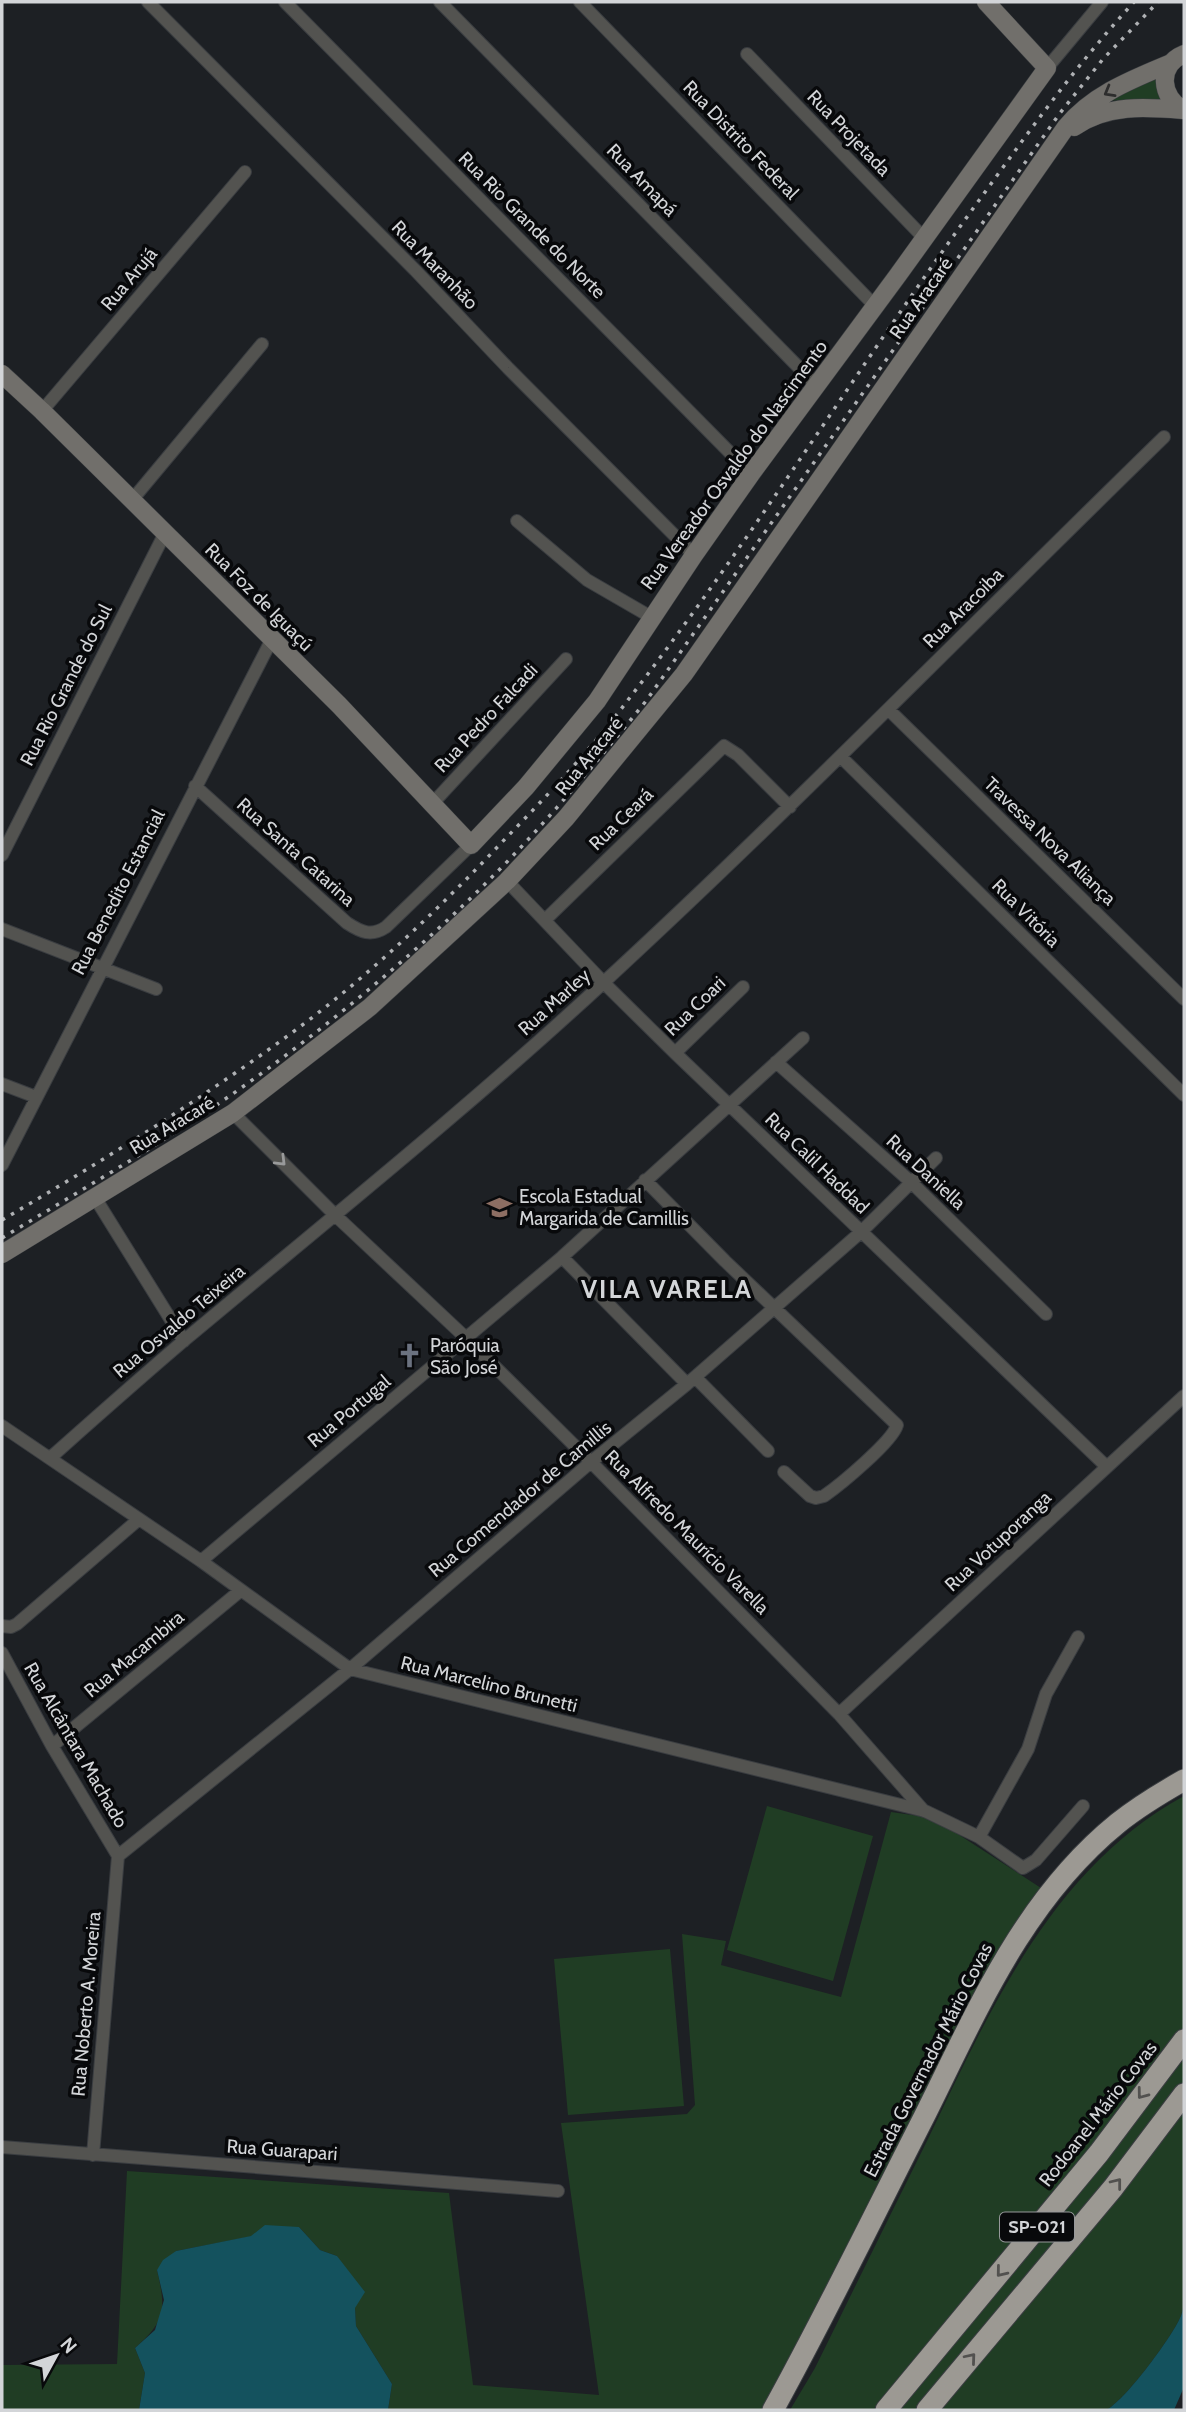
<svg xmlns="http://www.w3.org/2000/svg" width="1186" height="2412" font-family="Cabin,sans-serif">
  <rect width="100%" height="100%" fill="#1d2024"/>
  <path fill="#203d24" d="M1160,73L1167,103L1105,100Z
    M1184,1796V2304C1183,2309 1182,2315 1179,2320C1170,2339 1124,2402 1106,2410H790L815,2368C853,2291 890,2215 928,2139C990,2010 1052,1868 1184,1796Z
    M767,1806L873,1836L833,1981L727,1950Z
    M891,1812L933,1818L1041,1888L1013,1926L993,1960L803,2340L762,2410H388L392,2384L356,2326L355,2308L337,2256L320,2250L299,2227L176,2251L157,2270C166,2309 166,2321 135,2348L145,2373L139,2410H2V2365L117,2364L127,2171L449,2193L473,2385L599,2395L561,2123L687,2114L695,2105L682,1934L726,1941L721,1965L841,1997Z
    M670,1949L684,2106L568,2115L554,1959Z"/>
  <path fill="#14525e" d="M265,2225L299,2227L320,2250L337,2256L365,2292L355,2308L356,2326L392,2384L388,2410H139L145,2373L135,2348L155,2330L164,2300L157,2270L163,2260L176,2251L251,2236Z
    M1184,2304V2387L1174,2410H1106C1124,2402 1170,2339 1179,2320C1182,2315 1183,2309 1184,2304Z"/>
  <g fill="none" stroke-linecap="round" stroke-linejoin="round">
    <defs>
      <path id="street" d="M148,2L415,270L508,368L694,555
        M285,2L751,474
        M440,2L816,385
        M580,2L875,306
        M747,54L923,237
        M1047,68L1102,2
        M42,411L245,172
        M132,500L262,344
        M517,521L587,580L651,617
        M889,710L1184,999
        M841,757L1184,1095
        M195,786L347,923C361,932 371,937 386,927L471,845
        M433,803L566,659
        M2,855L165,533
        M507,881L604,983L675,1053L1107,1467
        M545,920L724,746L738,755L790,807
        M2,929L156,989
        M675,1053L743,987
        M776,1062L912,1183L1046,1314
        M2,1084L36,1097
        M233,1113L336,1216L466,1338L591,1462L839,1714L924,1811
        M2,1165L272,639
        M645,1180L725,1261L897,1425C893,1441 840,1485 824,1496L816,1498L810,1496L784,1472
        M94,1196L184,1341
        M562,1257L687,1384
        M695,1377L768,1451
        M2,1426L201,1561L350,1669L925,1811L979,1837L1023,1868L1036,1860L1083,1806
        M50,1458C95,1418 141,1377 187,1338C327,1221 469,1107 603,983C795,806 977,619 1164,437
        M201,1561L562,1257L803,1038
        M2,1626L11,1627L17,1624L138,1520
        M2,1653L52,1746L118,1856
        M839,1714L1184,1396
        M52,1746L240,1591
        M979,1837L1028,1749L1046,1694L1078,1637
        M118,1856L350,1669L591,1462L687,1384L861,1232L936,1158
        M2,2147L558,2191
        M93,2155L118,1856"/>
      <path id="secondary" d="M1184,110C1160,98 1157,65 1184,54
        M1074,127C1107,104 1145,107 1183,110
        M2,374L42,411L339,705L471,845L526,787L597,701L694,555L751,474L898,275L1047,68L986,2
        M2,1254L233,1113L370,1007L507,881L566,818L684,674L1066,127C1093,94 1133,79 1171,63"/>
      <path id="highway" d="M773,2410C826,2314 874,2215 924,2117C977,2011 1023,1900 1118,1823C1138,1807 1161,1793 1184,1780
        M886,2410L1099,2153L1184,2040
        M927,2410L1113,2188L1184,2094"/>
    </defs>
    <use href="#street" stroke="#3a3d41" stroke-width="14"/>
    <use href="#secondary" stroke="#3a3d41" stroke-width="19"/>
    <use href="#highway" stroke="#3a3d41" stroke-width="23"/>
    <use href="#street" stroke="#535350" stroke-width="12"/>
    <use href="#secondary" stroke="#716f6b" stroke-width="18"/>
    <use href="#highway" stroke="#9c9993" stroke-width="21"/>
    <path stroke="#afb1b4" stroke-width="3.5" stroke-dasharray="3.5 7" stroke-linecap="butt" d="M2,1220C101,1162 200,1100 293,1032C370,975 439,909 505,839C548,795 591,749 628,700C756,534 865,356 988,188C1035,123 1080,61 1134,2
      M2,1238C91,1184 182,1132 266,1070C349,1009 428,942 500,869C552,816 599,759 646,701L1060,113L1103,59L1158,2"/>
  </g>
  <defs><path id="oneway-chevron" d="M-2-3.5L2.5 0L-2 3.5" fill="none" stroke-width="1.6" stroke-linecap="round" stroke-linejoin="round" transform="scale(1.75)"/></defs>
  <use stroke="#2d2d2d" href="#oneway-chevron" transform="translate(1109 92) rotate(150)"/>
  <use stroke="#999a9b" href="#oneway-chevron" transform="translate(281 1161) rotate(45)"/>
  <g stroke="#52514f">
    <use href="#oneway-chevron" transform="translate(1142 2094) rotate(127)"/>
    <use href="#oneway-chevron" transform="translate(1117 2183) rotate(-52)"/>
    <use href="#oneway-chevron" transform="translate(1001 2272) rotate(129)"/>
    <use href="#oneway-chevron" transform="translate(971 2358) rotate(-50)"/>
  </g>
  <defs>
    <symbol id="school-bare" viewBox="-9 -9 18 18"><path d="M0-5L7-2L0 1L-7-2ZM-4 1L0 2.5L4 1V4Q0 6-4 4Z" fill="#8d6e63" stroke="#08090b" stroke-width="2.5" paint-order="stroke"/></symbol>
    <symbol id="church-bare" viewBox="-9 -9 18 18"><path d="M-1.2-6h2.4v3.5h3.3v2.4h-3.3V6h-2.4V-.1h-3.3v-2.4h3.3Z" fill="#6b7280" stroke="#08090b" stroke-width="2.5" paint-order="stroke"/></symbol>
  </defs>
  <g fill-rule="evenodd">
    <use href="#school-bare" x="482" y="1190" width="35" height="35"/>
    <use href="#church-bare" x="392" y="1338" width="35" height="35"/>
  </g>
  <g text-anchor="middle" dominant-baseline="central" stroke-width="7" stroke-linejoin="round" paint-order="stroke">
    <rect fill="#08090b" stroke="#96989a" stroke-width="2" x="1000" y="2212.5" width="74" height="29" rx="5"/>
    <g font-size="18" font-weight="bold" fill="#d3d5d8">
      <text x="1037" y="2227">SP-021</text>
    </g>
    <g font-size="19" fill="#d3d5d8" stroke="#08090b">
      <text transform="translate(849 133) rotate(46)">Rua Projetada</text>
      <text transform="translate(741 140) rotate(46)">Rua Distrito Federal</text>
      <text transform="translate(642 180) rotate(46)">Rua Amapá</text>
      <text transform="translate(532 225) rotate(45)">Rua Rio Grande do Norte</text>
      <text transform="translate(435 265) rotate(46)">Rua Maranhão</text>
      <text transform="translate(129 279) rotate(-50)">Rua Arujá</text>
      <text transform="translate(921 298) rotate(-55)">Rua Aracaré</text>
      <text transform="translate(734 465) rotate(-54)">Rua Vereador Osvaldo do Nascimento</text>
      <text transform="translate(259 597) rotate(45)">Rua Foz de Iguaçú</text>
      <text transform="translate(963 608) rotate(-45)">Rua Aracoiba</text>
      <text transform="translate(66 685) rotate(-63)">Rua Rio Grande do Sul</text>
      <text transform="translate(486 718) rotate(-47)">Rua Pedro Falcadi</text>
      <text transform="translate(589 756) rotate(-51)">Rua Aracaré</text>
      <text transform="translate(621 819) rotate(-44)">Rua Ceará</text>
      <text transform="translate(1050 841) rotate(44)">Travessa Nova Aliança</text>
      <text transform="translate(296 852) rotate(42)">Rua Santa Catarina</text>
      <text transform="translate(118 892) rotate(-63)">Rua Benedito Estancial</text>
      <text transform="translate(1026 913) rotate(45)">Rua Vitória</text>
      <text transform="translate(554 1002) rotate(-42)">Rua Marley</text>
      <text transform="translate(695 1006) rotate(-44)">Rua Coari</text>
      <text transform="translate(172 1125) rotate(-31)">Rua Aracaré</text>
      <text transform="translate(817 1163) rotate(44)">Rua Calil Haddad</text>
      <text transform="translate(926 1172) rotate(43)">Rua Daniella</text>
      <text transform="translate(179 1321) rotate(-40)">Rua Osvaldo Teixeira</text>
      <text transform="translate(349 1411) rotate(-40)">Rua Portugal</text>
      <text transform="translate(520 1499) rotate(-40)">Rua Comendador de Camillis</text>
      <text transform="translate(687 1532) rotate(45)">Rua Alfredo Maurício Varella</text>
      <text transform="translate(998 1541) rotate(-43)">Rua Votuporanga</text>
      <text transform="translate(134 1654) rotate(-40)">Rua Macambira</text>
      <text transform="translate(489 1684) rotate(14)">Rua Marcelino Brunetti</text>
      <text transform="translate(76 1745) rotate(60)">Rua Alcântara Machado</text>
      <text transform="translate(86 2004) rotate(-85)">Rua Noberto A. Moreira</text>
      <text transform="translate(928 2060) rotate(-63)">Estrada Governador Mário Covas</text>
      <text transform="translate(1098 2114) rotate(-52)">Rodoanel Mário Covas</text>
      <text transform="translate(282 2150) rotate(4)">Rua Guarapari</text>
    </g>
    <g font-size="19" fill="#d3d5d8" stroke="#08090b" text-anchor="start">
      <text x="519" y="1196">Escola Estadual<tspan x="519" dy="22">Margarida de Camillis</tspan></text>
      <text x="430" y="1345">Paróquia<tspan x="430" dy="22">São José</tspan></text>
    </g>
    <g font-size="26" font-weight="bold" letter-spacing="2" fill="#d3d5d8" stroke="#08090b">
      <text x="667" y="1289">VILA VARELA</text>
    </g>
  </g>
  <rect width="1186" height="2412" fill="none" stroke="#d3d5d8" stroke-width="7"/>
  <g transform="translate(56 2356) rotate(50)" stroke="#08090b" stroke-width="5" paint-order="stroke">
  <path d="M0-5L12 26L0 18L-12 26Z" fill="#d3d5d8"/>
  <text y="-10" font-size="19" font-weight="bold" text-anchor="middle" fill="#d3d5d8">N</text>
  </g>
</svg>
